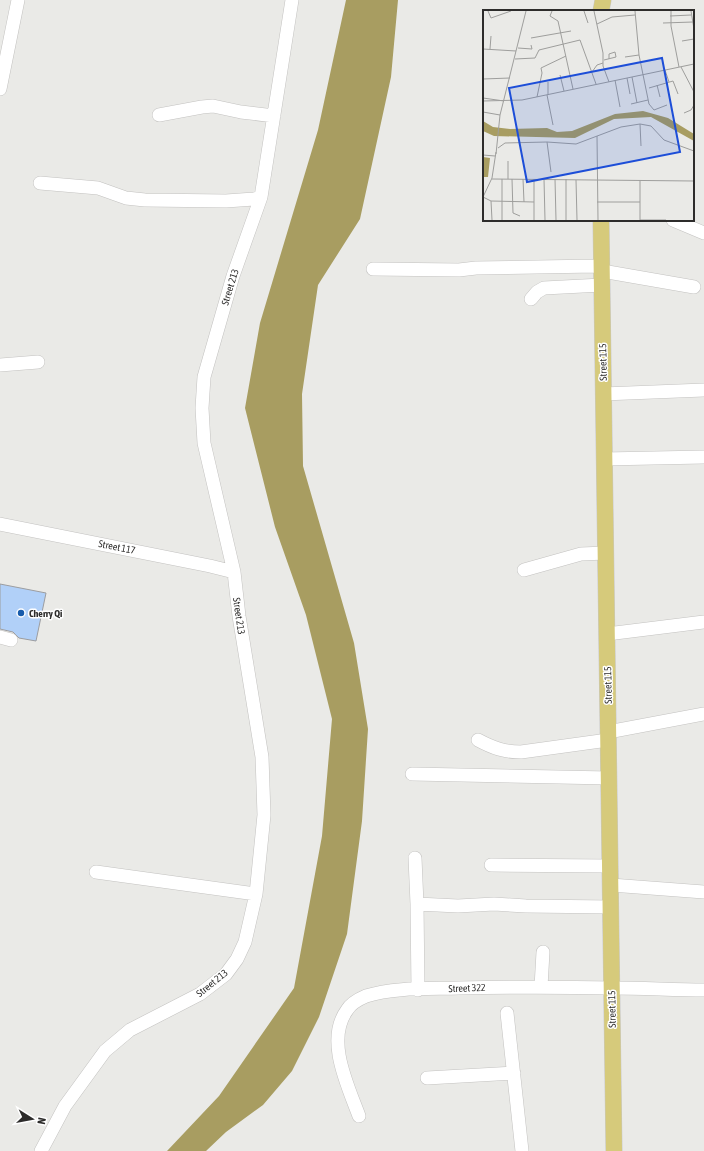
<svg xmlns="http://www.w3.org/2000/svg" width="704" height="1151" font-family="'Asap Condensed',sans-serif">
  <rect width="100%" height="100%" fill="#eaeae7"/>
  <path fill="#a89d61" d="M346,0H398L391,77L360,219L318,285L302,394L303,466L354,643L368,729L362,821L347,934L319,1017L292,1071L263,1105L226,1132L206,1151H167L219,1096L294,988L322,836L332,719L306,615L275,527L245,408L260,323L318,130Z"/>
  <path fill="#b1d0f8" stroke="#9c9da0" d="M0,584L46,593L36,641L19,638L13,632L0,629Z"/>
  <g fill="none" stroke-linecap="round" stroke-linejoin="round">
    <defs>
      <path id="minor" d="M0,89L18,0
        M159,115L202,107L213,106L241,112L274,116
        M40,183L98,188L126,198L145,200L226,201L254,199L261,197
        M673,220L704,233
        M373,269L459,270L476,268L596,266L602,264
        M602,271L694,287
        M531,299L537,292L544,288L602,285
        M0,365L38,362
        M603,394L704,390
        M604,459L704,457
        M0,524L210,566L234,572
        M524,570L581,554L606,553
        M607,634L704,622
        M0,637L11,640
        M608,732L704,714
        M478,740C493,748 504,752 521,752L608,740
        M412,774L609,778
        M415,858L417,904L418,990
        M491,865L610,866
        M96,872L256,894
        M611,885L704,892
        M417,904L458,906L494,904L526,906L611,907
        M541,987L543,952
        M507,1013L522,1151
        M427,1078L514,1073
        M359,1116C348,1086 325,1040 347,1010C351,1003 359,999 366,996C394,987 430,989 459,988C511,987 562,987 613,988C644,988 674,990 704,990
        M41,1151L65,1106L105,1051L130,1030L200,994L226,974L237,959L245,942L256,894L264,815L262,757L239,616L234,572L204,443L202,408L204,377L233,276L261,197L292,0"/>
      <path id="major" d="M601,11L603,0
        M601,220L614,1151"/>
    </defs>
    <use href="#minor" stroke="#c3c2c0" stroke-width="14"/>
    <use href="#major" stroke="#c8c8c8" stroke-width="17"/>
    <use href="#minor" stroke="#fff" stroke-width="13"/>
    <use href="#major" stroke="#d6ca7b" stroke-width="16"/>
  </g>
  <circle fill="#175bab" stroke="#fff" stroke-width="1.5" cx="21" cy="613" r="4"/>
  <g text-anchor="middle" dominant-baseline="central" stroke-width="3" stroke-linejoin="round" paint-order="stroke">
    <g font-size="10" fill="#2d2c2b" stroke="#fff">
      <text transform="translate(230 287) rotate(-73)">Street 213</text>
      <text transform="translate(603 362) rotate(-91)">Street 115</text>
      <text transform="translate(117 547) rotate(11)">Street 117</text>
      <text transform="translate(239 616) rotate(82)">Street 213</text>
      <text transform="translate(608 685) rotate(-91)">Street 115</text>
      <text transform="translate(212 983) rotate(-39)">Street 213</text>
      <text transform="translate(467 988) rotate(-2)">Street 322</text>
      <text transform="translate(612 1009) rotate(-91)">Street 115</text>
    </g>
    <g font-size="10" font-weight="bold" fill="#2d2c2b" stroke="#fff" text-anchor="start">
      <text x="29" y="613">Cherry Qi</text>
    </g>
  </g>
  <g transform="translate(483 10)">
    <rect width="211" height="211" fill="#eaeae7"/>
    <path d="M160,101L185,108L211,124V131L168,107L131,109L92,128L11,126L0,121V111L10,117L27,119L64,118L74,122L89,121L132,104ZM0,147L7,148L5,167H0Z" fill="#a89d61"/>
    <path fill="none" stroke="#9e9e9c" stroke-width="1" d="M5,1L8,8L28,1M69,1L67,6L75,11L90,79M101,1L105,13M111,1L120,43V56L126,72M152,1L156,45L166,94L171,100L184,95M188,1V16L196,57M208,1L211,19M187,6L208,5M180,13L210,12M114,14L129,7L152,5M48,28L88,21M199,31L211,29M35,38L49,39L48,35M0,39L33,41M7,39L8,26M142,47L156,45M32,49L52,48L56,40L97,30L113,74M121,50L133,47L132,42L126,44V49M198,57L211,82M182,60L186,72M109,62L114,55L120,53M77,65L81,81M149,67L154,93M144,68L147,84M0,69L27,68M132,70L137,97M65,72V85M174,75L177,87M166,78L190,71L195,84M64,85L70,115M54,87L59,63L58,58L83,46M0,88L21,91M0,91L39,90L211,54M148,94L165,90M0,102L17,105M201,103L208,100L211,95M157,114L158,136M114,126L115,210M64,132L68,162M15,138L22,133L64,132L93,134L138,117L157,114L168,116L181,130L211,141M13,144L17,105L43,1M0,145L12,146M9,169L211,171M19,169V210M25,169V151M29,169L30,203L37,206M40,169L41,192M51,169V210M61,169L62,210M72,169L73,210M83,169V210M93,170L94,210M157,170V210M0,187L8,191L9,210M0,187L9,168L13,142M8,191L51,192M114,192H157M157,210H183"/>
    <path fill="#1d4ed8" fill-opacity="0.15" stroke="#1d4ed8" stroke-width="2" d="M179,48L197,142L44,172L26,78Z"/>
    <rect width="211" height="211" fill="none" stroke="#2d2c2b" stroke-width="2"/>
  </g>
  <g transform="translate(32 1119) rotate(101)" stroke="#ffffff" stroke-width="3" paint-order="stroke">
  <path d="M0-3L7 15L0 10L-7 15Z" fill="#2d2c2b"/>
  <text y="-6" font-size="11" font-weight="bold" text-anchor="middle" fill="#2d2c2b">N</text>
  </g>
</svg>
